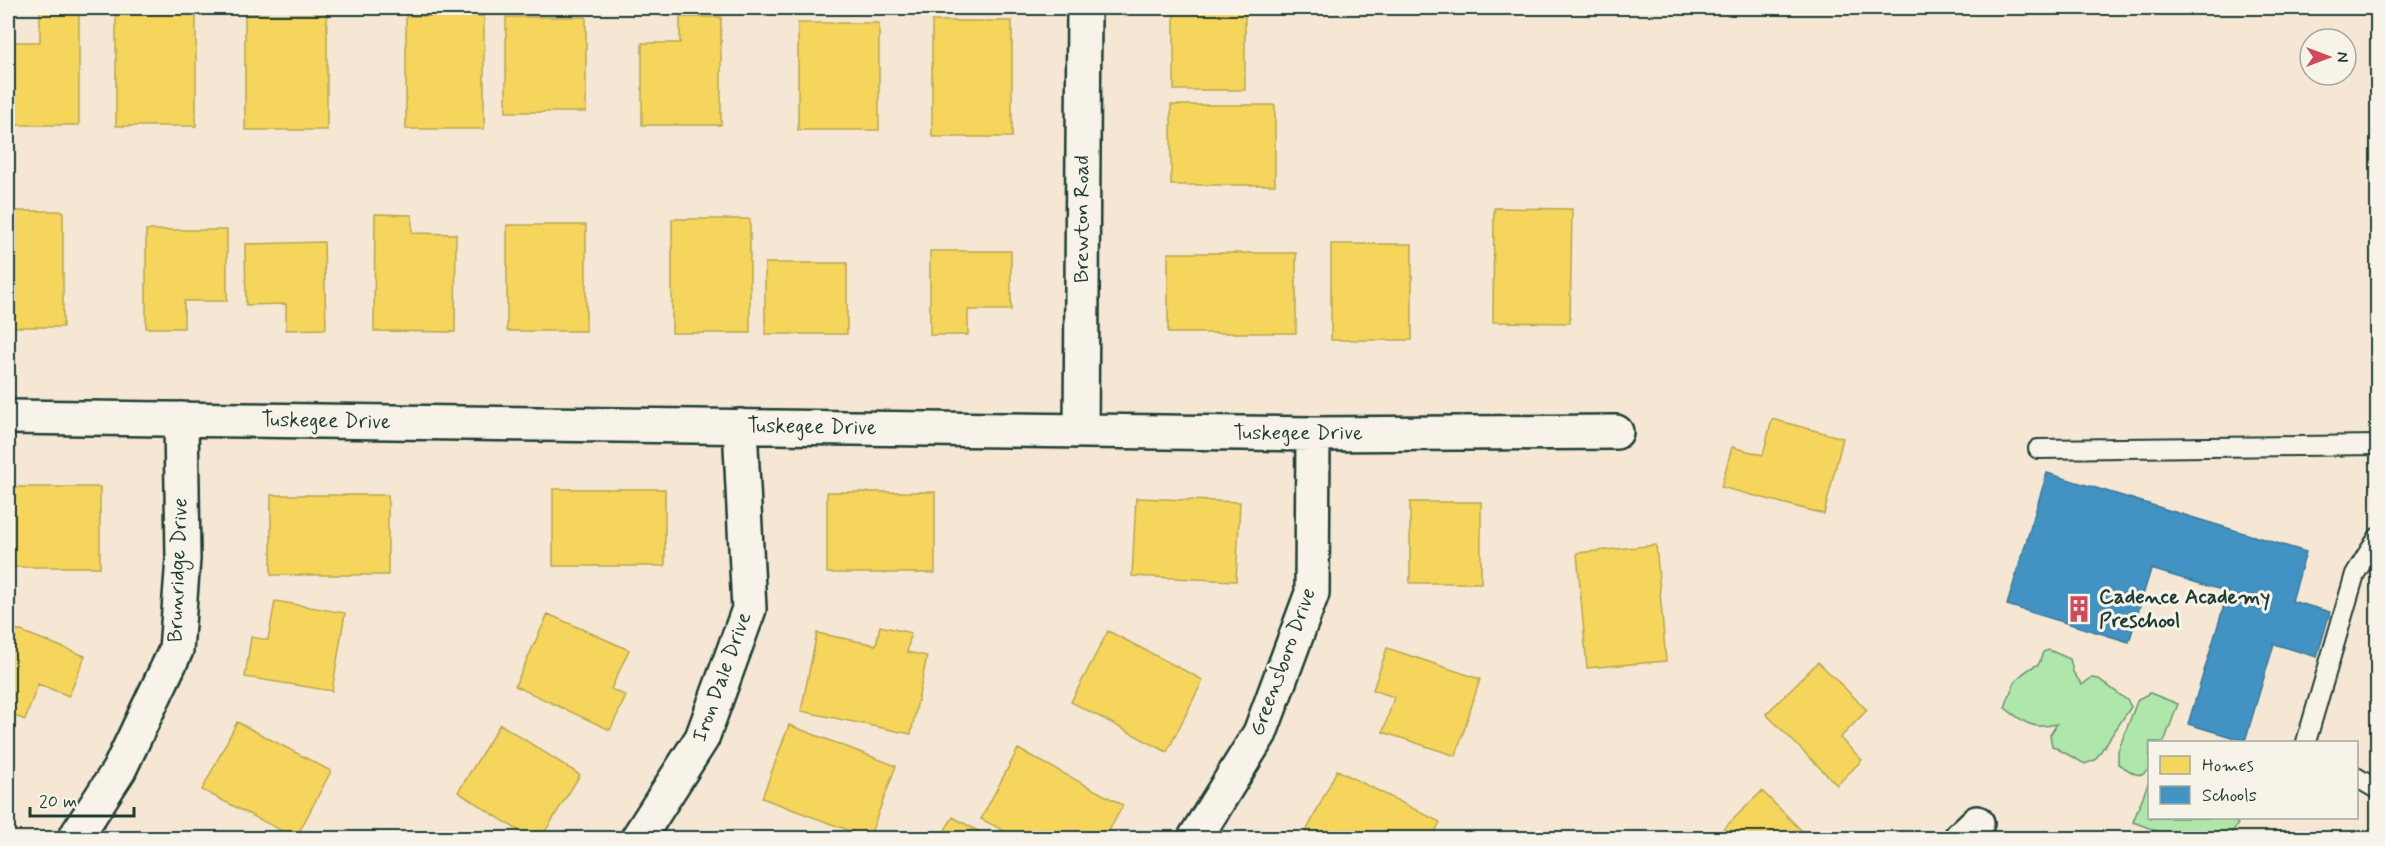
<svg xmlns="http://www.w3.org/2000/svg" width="2385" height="846" font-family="Mynerve,sans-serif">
  <rect width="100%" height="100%" fill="#f6e7d4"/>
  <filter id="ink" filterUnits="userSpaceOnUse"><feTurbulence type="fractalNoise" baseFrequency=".0167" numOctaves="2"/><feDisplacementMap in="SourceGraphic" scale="12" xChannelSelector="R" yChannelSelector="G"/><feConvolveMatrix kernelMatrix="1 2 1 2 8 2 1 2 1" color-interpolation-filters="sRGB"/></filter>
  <g filter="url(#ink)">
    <path fill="#afe7aa" stroke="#67926f" stroke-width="1.5" d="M2049,650L2070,659L2073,672L2082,685L2091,678L2099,679L2128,701L2131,707L2095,760L2085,764L2052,746L2050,735L2057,724C2031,730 2025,723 2005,708C2012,685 2016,674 2039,664L2043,652Z
      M2150,693L2178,704L2164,742H2150L2149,769L2142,775L2135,774L2118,764V751L2138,699Z
      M2149,781L2150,818H2229L2238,824L2228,838H2206L2189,830L2170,836L2133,822Z"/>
    <path fill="#f6d55c" stroke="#b6a750" stroke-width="1.5" d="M40,10H79V125H8V42H40Z
      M1174,10H1245V90H1174Z
      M116,13H196V126H116Z
      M245,14H327V130H245Z
      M406,16H484V129H406Z
      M506,17H586V112H506Z
      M680,17H721V125H642V43H680Z
      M932,21H1012V137H932Z
      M798,23H879V130H798Z
      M1171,105H1275V185H1171Z
      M1494,208L1572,209L1570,323L1493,322Z
      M8,211H63V327H8Z
      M375,214L412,215V233L456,234L455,332L374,331Z
      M672,219H750V333H672Z
      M507,225H586V331H507Z
      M146,230H227V301H184V328H146Z
      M324,242L326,329L286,330V304L246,305L245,244Z
      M1331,244H1412V340H1331Z
      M930,251H1011V310H968V335H930Z
      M1168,253H1296V333H1168Z
      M765,263H847V334H765Z
      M1772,419L1843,438L1824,514L1721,487L1732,447L1763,455Z
      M8,487H100V567H8Z
      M553,489H665V566H553Z
      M827,492H935V573H827Z
      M271,495H388V575H271Z
      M1136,498L1240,502L1236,581L1132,576Z
      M1410,502H1481V583H1410Z
      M1656,545L1666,661L1587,668L1577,553Z
      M275,601L345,613L332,691L245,677L251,637L268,640Z
      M548,614L629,650L611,689L626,696L610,730L515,686Z
      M8,626L85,656L69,696L38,684L25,720L8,713Z
      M880,626L911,633L907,652L927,656L911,734L801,711L817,633L876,645Z
      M1108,631L1203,680L1167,752L1071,702Z
      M1387,648L1480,679L1456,756L1383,732L1394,697L1373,690Z
      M1818,662L1867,710L1840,738L1862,760L1837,785L1766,714Z
      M237,722L331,771L296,838L202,790Z
      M500,724L580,775L541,838H530L458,792Z
      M789,725L896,766L869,838L762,798Z
      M1018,749L1123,805L1105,838H1018L981,819Z
      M1337,770L1440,822L1432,838H1303Z
      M1762,791L1809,838H1714Z
      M953,817L990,838H940Z
      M168,833L179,838H165Z"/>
    <path fill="#4393c3" stroke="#387998" stroke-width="1.5" d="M2047,473L2306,552L2292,601L2330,612L2317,657L2274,644L2245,741L2188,724L2228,592L2151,569L2129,642L2007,605Z"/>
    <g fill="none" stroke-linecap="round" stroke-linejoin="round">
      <defs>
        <path id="service" d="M2038,449L2378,445
          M2306,742L2355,574L2378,537
          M2356,777L2378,790"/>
        <path id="minor" d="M8,417L1313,434L1616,432
          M1081,431L1084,8
          M75,838L119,770L176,650L183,559L181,419
          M638,838L702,738L749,609L740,426
          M1195,838L1260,733L1312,593L1313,434
          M1961,838L1977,823"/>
      </defs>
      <use href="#service" stroke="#1f3d34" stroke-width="22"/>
      <use href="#minor" stroke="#1f3d34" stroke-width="38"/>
      <use href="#service" stroke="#f7f3e8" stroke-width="18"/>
      <use href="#minor" stroke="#f7f3e8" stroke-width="33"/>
    </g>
  </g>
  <defs>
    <symbol id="building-bare" viewBox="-9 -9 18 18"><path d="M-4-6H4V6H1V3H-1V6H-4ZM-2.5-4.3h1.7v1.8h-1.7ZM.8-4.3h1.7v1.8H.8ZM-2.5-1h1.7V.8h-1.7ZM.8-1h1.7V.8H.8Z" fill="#d1495b" stroke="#f7f3e8" stroke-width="2.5" paint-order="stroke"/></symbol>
  </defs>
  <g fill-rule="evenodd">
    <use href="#building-bare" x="2060" y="590" width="38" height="38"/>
  </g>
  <g text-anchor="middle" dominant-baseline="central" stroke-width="6" stroke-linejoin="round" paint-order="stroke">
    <g font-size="21" fill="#1f3d34" stroke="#f7f3e8">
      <text transform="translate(1082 219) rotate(-90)">Brewton Road</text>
      <text transform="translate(326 421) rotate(1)">Tuskegee Drive</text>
      <text transform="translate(812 427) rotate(1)">Tuskegee Drive</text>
      <text x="1298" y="433">Tuskegee Drive</text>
      <text transform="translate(178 570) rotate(-88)">Brunridge Drive</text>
      <text transform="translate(1283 662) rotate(-70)">Greensboro Drive</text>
      <text transform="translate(722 677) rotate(-70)">Iron Dale Drive</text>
    </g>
    <g font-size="21" font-weight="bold" fill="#1f3d34" stroke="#f7f3e8" text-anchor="start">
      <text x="2099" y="597">Cadence Academy<tspan x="2099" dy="24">Preschool</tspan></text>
    </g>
  </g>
  <rect width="2385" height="846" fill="none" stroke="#f7f3e8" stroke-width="30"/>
  <rect x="15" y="15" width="2355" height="816" fill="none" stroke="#1f3d34" stroke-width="2" filter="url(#ink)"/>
  <rect x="2148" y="741" width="210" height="78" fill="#f7f3e8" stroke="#a1aaa0" stroke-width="1.5"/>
  <rect x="2160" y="756" width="30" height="18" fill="#f6d55c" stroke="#a1aaa0" stroke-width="1.5"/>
  <text x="2202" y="771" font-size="18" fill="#1f3d34">Homes</text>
  <rect x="2160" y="786" width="30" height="18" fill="#4393c3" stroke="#a1aaa0" stroke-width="1.5"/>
  <text x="2202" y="801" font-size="18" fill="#1f3d34">Schools</text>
  <g transform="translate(2328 57) rotate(90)"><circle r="28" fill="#f7f3e8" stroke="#a1aaa0" stroke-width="1.5"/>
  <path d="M0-4.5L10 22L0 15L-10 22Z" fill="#d1495b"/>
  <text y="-9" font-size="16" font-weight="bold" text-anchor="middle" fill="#1f3d34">N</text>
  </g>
  <path d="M30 807v9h104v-9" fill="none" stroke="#1f3d34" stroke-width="3"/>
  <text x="39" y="807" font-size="18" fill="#1f3d34" stroke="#f7f3e8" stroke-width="4.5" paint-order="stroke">20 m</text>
</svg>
